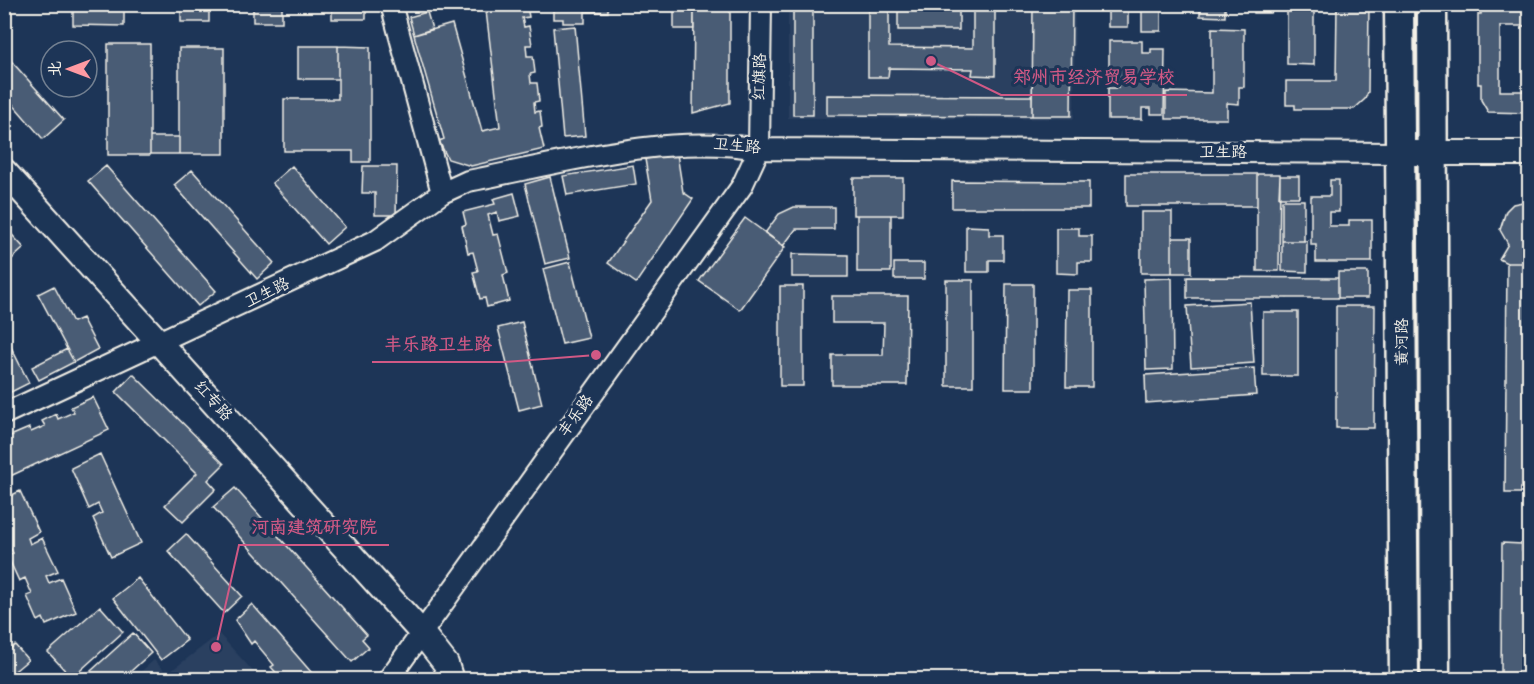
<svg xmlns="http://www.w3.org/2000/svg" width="1534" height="684" font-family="'Balsamiq Sans','LXGW WenKai TC',sans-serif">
  <rect width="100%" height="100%" fill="#1d3557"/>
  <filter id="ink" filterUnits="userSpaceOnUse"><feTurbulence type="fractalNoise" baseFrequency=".0167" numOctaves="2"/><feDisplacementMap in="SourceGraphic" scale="12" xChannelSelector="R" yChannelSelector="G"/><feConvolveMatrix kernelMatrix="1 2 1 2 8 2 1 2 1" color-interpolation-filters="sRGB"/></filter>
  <g filter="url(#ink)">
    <path fill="#2a4060" d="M788,5H1075L1074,119L788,118Z
      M219,634L260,679H133L154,660L167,674Z"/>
    <path fill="#485b74" stroke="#f4f1e8" stroke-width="1.5" d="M73,4H124V26L73,25Z
      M181,4H209V22H181Z
      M253,4H282V22H253Z
      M332,4H366V19H332Z
      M553,4H608V12H585V23H563V19H553Z
      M674,4H694V29H674Z
      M694,4H730V103L693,113Z
      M793,4H813V115H793Z
      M868,4H889V47L973,48V4H995V76L972,75L973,69L889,68L888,77H868Z
      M898,4H959V30H898Z
      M1033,4H1072L1071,116H1032Z
      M1108,4H1161V31H1142V11H1128V27H1108Z
      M1200,4H1225V17L1200,16Z
      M1254,4H1271V13H1254Z
      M1337,4H1369L1368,92L1365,99L1354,109H1295V105H1286V81H1336Z
      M1481,4H1530V26H1500V91H1530V113L1488,112L1481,100V84H1478V14H1481Z
      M1287,5H1314V65L1287,64Z
      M527,6L529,17L522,18L524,27L529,26L532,45H526L527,56H533L535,73L530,74L531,83H537L539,101L534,102L535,112L540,111L542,127L539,128L544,149L471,166L448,159L439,141L444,139L414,35L452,24L482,131L500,127L486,11Z
      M427,12L432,29L414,35L409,17Z
      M575,26L585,136L563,138L553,28Z
      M1212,28L1244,29V87H1239V104L1227,103V119H1166V92L1212,93Z
      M1109,41H1142V53H1151V49H1165L1164,114H1151V108H1142V119H1108V88H1118V71H1109Z
      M108,44H150V155H108Z
      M298,46H338V79H298Z
      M338,46L370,47V162H353V151H284V99H338Z
      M179,48H224V154H179Z
      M4,53L64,120L43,139L4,94Z
      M827,95L1032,96V116L827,115Z
      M150,137H179V154H150Z
      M677,154L683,192L693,199L636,283L608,263L652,200L645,159Z
      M633,165L636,184L567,195L563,176Z
      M106,166L216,291L198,306L88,181Z
      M292,166L345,227L326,244L272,183Z
      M363,166H397L396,215H375V193H362Z
      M192,170L274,263L257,279L174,185Z
      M1126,174H1257V206H1126Z
      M1257,174H1280L1279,271H1257Z
      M1280,176H1299V197H1279Z
      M550,177L570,258L545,264L525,184Z
      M853,178H903V215H853Z
      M1330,180H1339V212H1329V226H1349V220H1372V262H1316V245H1311V196H1330Z
      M952,181L1089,182V208H952Z
      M514,193L520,216L499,221L497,212L488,215L493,235L498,234L508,273L503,275L509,301L487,307L485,298L480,299L473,272L478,271L473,252L468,253L462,226L466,224L463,212L495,204L493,199Z
      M1282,200H1304V241H1282Z
      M1528,201L1530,488H1521V493H1505L1507,263L1499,259L1508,244L1500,230L1506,211L1513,204Z
      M794,207H834V229H796L783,246L765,233L779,214Z
      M1141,212H1172V273H1141Z
      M857,215H891V272H857Z
      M745,218L785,247L740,310L699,281Z
      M4,226L24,248L4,266Z
      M966,226L989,227V235H1003V260H989V272H966Z
      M1056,228H1079V236H1092V262H1078V274L1056,273Z
      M1172,238H1191V273H1172Z
      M1282,241H1307V272L1282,271Z
      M792,254L848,255V277H792Z
      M570,262L589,338L562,344L543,269Z
      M894,263H924V279H894Z
      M1507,263H1523V269L1530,270V488H1521V493H1505Z
      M1338,272H1368V298H1338Z
      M1187,277L1338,278V298H1187Z
      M1172,278L1173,369L1146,370L1144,279Z
      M946,280H973V386H946Z
      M1006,284H1033V389H1005Z
      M54,286L73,322L82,318L98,349L74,362L38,294Z
      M780,286H803V386H780Z
      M1067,290H1092V387H1066Z
      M832,296H908L907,385H832V355H883L884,323H832Z
      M1250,302L1254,363L1191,367L1187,306Z
      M1336,306H1375L1374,428H1336Z
      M1263,312H1298V376H1263Z
      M522,322L542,404L519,410L498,328Z
      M4,333L29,383L7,394L4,389Z
      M67,349L74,362L39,380L32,367Z
      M1254,368L1256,395L1146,403L1145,375Z
      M133,374L224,464L208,480L216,489L183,522L165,505L197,473L116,392Z
      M93,397L109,430L4,479V445L10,442L8,437L29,428L31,432L45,426L42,421L56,414L58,419L74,412L71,407Z
      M100,454L141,543L111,557L93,518L102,513L98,504L89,509L71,468Z
      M235,488L367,635L362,639L369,647L352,662L213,507Z
      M20,491L39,532L28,538L30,544L42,538L58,571L46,576L49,583L61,578L76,612L46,625L43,618L38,621L27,596L32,594L25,578L19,581L7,555L13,553L4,536V499Z
      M186,534L242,596L224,613L168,551Z
      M1502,543L1522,544V551H1530V664H1521V673H1501Z
      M138,578L187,640L161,660L113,598Z
      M252,604L318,680H287L283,675L280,677L271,667L274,665L254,641L251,644L235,620Z
      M100,606L123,632L72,678L48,652Z
      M133,633L151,653L121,680H81Z
      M15,645L28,660L4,680V654Z"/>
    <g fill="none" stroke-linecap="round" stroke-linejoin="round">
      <defs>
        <path id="minor" d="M391,4L442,193
          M4,414L375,241L442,193L468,181C562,163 663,133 759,149L1402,153
          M388,680L742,186L759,149L761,4"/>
        <path id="tertiary" d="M1402,153H1530
          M4,171L421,632L446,664L451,680"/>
        <path id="secondary" d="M1399,4L1404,680
          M1432,4L1435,680"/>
      </defs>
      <use href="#minor" stroke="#f4f1e8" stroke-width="24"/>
      <use href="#tertiary" stroke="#f4f1e8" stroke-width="28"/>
      <use href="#secondary" stroke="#f4f1e8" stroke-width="33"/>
      <use href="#minor" stroke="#1d3557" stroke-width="20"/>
      <use href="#tertiary" stroke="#1d3557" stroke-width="24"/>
      <use href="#secondary" stroke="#1d3557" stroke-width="28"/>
    </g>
  </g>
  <g text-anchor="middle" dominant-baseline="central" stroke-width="6" stroke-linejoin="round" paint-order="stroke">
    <g font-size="16" fill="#f4f1e8" stroke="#1d3557">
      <text transform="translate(760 77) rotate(-89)">红旗路</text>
      <text transform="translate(737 146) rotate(5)">卫生路</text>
      <text x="1223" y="152">卫生路</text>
      <text transform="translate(267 293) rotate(-26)">卫生路</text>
      <text transform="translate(1402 342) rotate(-90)">黄河路</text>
      <text transform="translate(213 401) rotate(48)">红专路</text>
      <text transform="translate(576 416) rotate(-54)">丰乐路</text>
    </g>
  </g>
  <path fill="none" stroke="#d15985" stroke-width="2" d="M931 61L1001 95H1187M596 355L504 362H372M216 647L239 545H389"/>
  <g fill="#d15985" stroke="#1d3557" stroke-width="2">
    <circle cx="931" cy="61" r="6"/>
    <circle cx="596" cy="355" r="6"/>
    <circle cx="216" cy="647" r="6"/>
  </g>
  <g font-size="18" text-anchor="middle" font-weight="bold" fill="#d15985" stroke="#1d3557" stroke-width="6" stroke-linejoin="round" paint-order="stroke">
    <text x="1094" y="83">郑州市经济贸易学校</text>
    <text x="438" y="350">丰乐路卫生路</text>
    <text x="314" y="533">河南建筑研究院</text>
  </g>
  <rect width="1534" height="684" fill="none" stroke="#1d3557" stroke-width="24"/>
  <rect x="12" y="12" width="1510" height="660" fill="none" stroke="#f4f1e8" stroke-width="2" filter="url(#ink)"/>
  <g transform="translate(69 69) rotate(270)"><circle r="28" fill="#1d3557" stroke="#738091" stroke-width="1.5"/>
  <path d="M0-4.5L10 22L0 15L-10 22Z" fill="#ff9aa2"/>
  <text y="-9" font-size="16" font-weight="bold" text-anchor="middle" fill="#f4f1e8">北</text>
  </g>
</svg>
